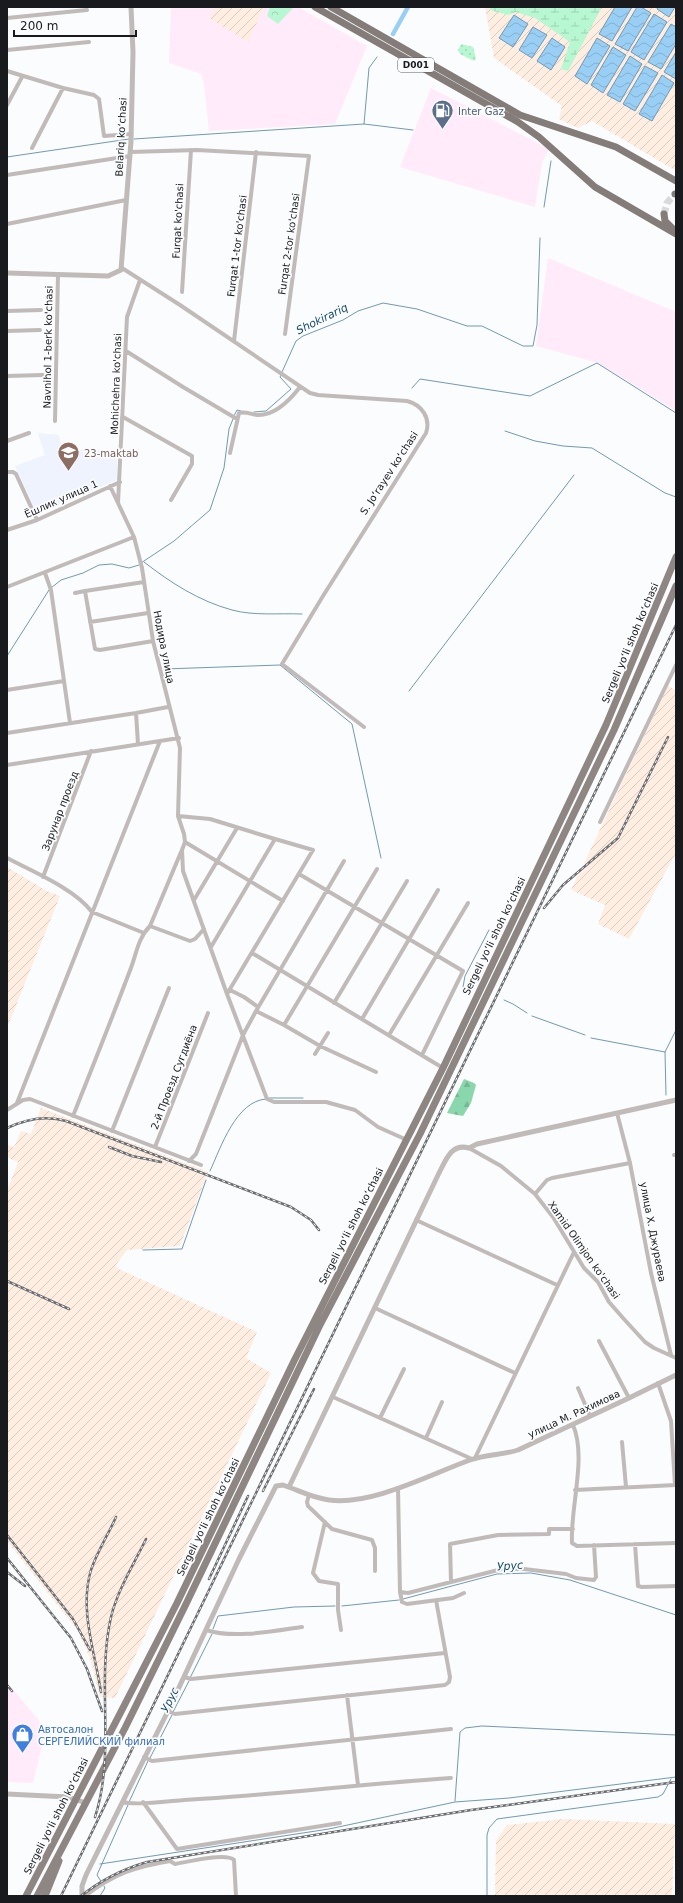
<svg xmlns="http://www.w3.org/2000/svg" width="683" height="1903" font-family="'DejaVu Sans',sans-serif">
  <defs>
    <pattern id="industrial-furrows" width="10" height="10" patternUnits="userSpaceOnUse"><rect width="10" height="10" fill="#feeee2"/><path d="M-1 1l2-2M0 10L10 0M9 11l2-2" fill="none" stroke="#d9ccc1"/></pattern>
    <pattern id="grass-dots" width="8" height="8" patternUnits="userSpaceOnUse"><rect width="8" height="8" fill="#b7f7d2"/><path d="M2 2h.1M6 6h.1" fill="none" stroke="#9dd3b4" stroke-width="1.8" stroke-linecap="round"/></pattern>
    <pattern id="forest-firs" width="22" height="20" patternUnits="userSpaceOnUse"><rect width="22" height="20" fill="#8bd7ad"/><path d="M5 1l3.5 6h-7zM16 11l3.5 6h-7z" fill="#77b894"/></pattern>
    <pattern id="wetland-marsh" width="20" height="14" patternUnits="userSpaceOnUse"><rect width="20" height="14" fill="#b7f7d2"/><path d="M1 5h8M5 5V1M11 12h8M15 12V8" fill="none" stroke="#9dd3b4"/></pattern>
    <pattern id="park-crowns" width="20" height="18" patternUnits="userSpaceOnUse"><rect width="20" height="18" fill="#b7f7d2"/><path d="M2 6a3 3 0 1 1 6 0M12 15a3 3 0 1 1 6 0" fill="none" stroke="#9dd3b4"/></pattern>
    <pattern id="water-waves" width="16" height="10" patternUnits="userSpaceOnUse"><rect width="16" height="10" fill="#99cff5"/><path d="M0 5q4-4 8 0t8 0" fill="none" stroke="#83b1d2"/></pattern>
  </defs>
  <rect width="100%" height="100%" fill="#fbfcfd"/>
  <path fill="#ffebfa" d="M171,7H298L367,46L335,124L209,131L204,84L201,74L169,63Z
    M431,88L549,149L542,163L535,207L400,167Z
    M548,258L676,312V411L598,363L536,346Z
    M7,1682L46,1729L33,1783L7,1782Z"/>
  <path fill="url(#industrial-furrows)" d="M216,7H264L248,42L209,18Z
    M485,7H676V171L592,121L578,128L559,119L562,106L494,58Z
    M668,686L676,690V853L629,939L598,924L605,905L571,890L578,875L587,868L584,863Z
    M7,867L47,891L60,896L7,1028Z
    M41,1108L208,1172L180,1246L127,1250L115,1266L121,1270L257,1332L246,1358L271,1373L115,1698L100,1697L90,1658L78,1631L7,1541V1191L18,1162L7,1157V1148L8,1145L14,1147L21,1131L31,1134Z
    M563,1819L675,1824L672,1896H495L496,1841L507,1825Z"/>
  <path fill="#eff3fd" d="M38,433L59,435L62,450H117V480L37,513L15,466L45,455Z"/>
  <path fill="url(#grass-dots)" d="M461,44L473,47L476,59L474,61L460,54L458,50Z"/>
  <path fill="url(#forest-firs)" d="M464,1079L474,1083L476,1085L471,1103L463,1116L447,1113Z"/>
  <path fill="url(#wetland-marsh)" d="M490,7H602L568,71L561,69L570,42L535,18L516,12L508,15L490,10Z"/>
  <path fill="url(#park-crowns)" d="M270,7H294L278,24L267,16Z"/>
  <path fill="url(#water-waves)" stroke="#7299b4" d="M615,7H632L612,41L599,34Z
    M637,7H641L651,13L628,51L615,44Z
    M658,7H675L669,17L657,9Z
    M654,14L667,22L644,60L631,52Z
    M514,15L528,24L513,47L499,38Z
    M671,24L676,27V44L661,69L648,62Z
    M533,27L547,35L532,58L519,50Z
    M552,38L565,47L551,70L537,61Z
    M597,38L610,46L587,84L575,76Z
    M613,47L626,55L603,93L591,85Z
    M676,52V79L664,72Z
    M630,56L642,64L620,102L607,95Z
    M645,66L658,73L635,111L623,104Z
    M662,75L674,83L652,121L639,114Z"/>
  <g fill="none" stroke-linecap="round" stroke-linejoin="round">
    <path stroke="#7299b4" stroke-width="1" d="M364,124L369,68L377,57
      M134,139L364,124L413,130
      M7,157L129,139
      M544,207L551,161
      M282,372L296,341L303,336L343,320L358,311L383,303L417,309L467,326H482L523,346H533L537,325L540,238
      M412,388L420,379L530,396L597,363L676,413
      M254,412L266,411L291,389L280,377L281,375
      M234,416L237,410L241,411
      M505,431L535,441L563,446L592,448L665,493L676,497
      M144,562C171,583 199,601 232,610C254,616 279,613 302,614
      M141,563L174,541L210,510L224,468L229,429L233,419
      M51,588L61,580L83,573L99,565L112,564L129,568L139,565
      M7,656L49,590
      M164,669L280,665L352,724L381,858
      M409,691L574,475
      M466,993L464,992L466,988L463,987L465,976L489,930
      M504,1000L513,1004L527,1013
      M532,1016L585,1035
      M591,1038L665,1052
      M666,1095L665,1052L676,1030
      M269,1098H303
      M210,1171C221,1147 236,1101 266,1099
      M143,1250L182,1249L206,1180
      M403,1599L497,1574L531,1573L570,1580L676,1615
      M342,1606L399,1600
      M213,1629L218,1616L294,1607L335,1606
      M190,1678L212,1634
      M173,1712L189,1681
      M150,1758L172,1715
      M455,1801L460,1732L465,1728L482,1726L676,1735
      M129,1802L148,1761
      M100,1864L329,1829L455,1802L509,1798L676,1777
      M102,1883L97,1875L128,1805
      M100,1896L105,1888L104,1886
      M487,1896V1835L489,1828L497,1819L658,1797L663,1794L671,1779"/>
    <path stroke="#99cff5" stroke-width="4.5" d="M393,34L408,7"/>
    <path stroke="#d9dadb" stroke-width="7" stroke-dasharray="7 3.5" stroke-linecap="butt" d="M664,214L667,203L675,194"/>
    <path stroke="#c0bbb9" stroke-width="4" d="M7,18L87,10
      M7,50L89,42
      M7,71L63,88L94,95L99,99L104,136L131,134
      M7,105L22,77
      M32,148L63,88
      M130,152L197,150L309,156L285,334
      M7,175L130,156
      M7,224L126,200
      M122,268L180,305L310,393L318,395L407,401C422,405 431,418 426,433L323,596L282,664L364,727
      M140,280L127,317L118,503L134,537L142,568L153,641L180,748L178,816L184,834L185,842L182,850L183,871L227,994L267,1099L274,1102H326L355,1110L378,1127L407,1140
      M182,292L191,150
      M7,311L41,310
      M7,331L40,330
      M234,341L256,152
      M126,351L183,387L237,419
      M7,376L43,375
      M123,417L192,456V464L171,500
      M55,421L58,274
      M7,441L29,433
      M230,453L239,413C244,411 251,414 257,415C275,416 290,400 300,387
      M7,472H13L16,474L37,520
      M110,486L118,503
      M7,530L37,520L120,482
      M45,573L51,590L70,723
      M144,582L85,591L95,649L100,650L153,641
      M7,587L134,537
      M75,593L85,591
      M90,622L148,613
      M7,690L64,681
      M136,713L138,744
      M7,733L136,713L168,707
      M7,765L179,738
      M178,816L210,819L275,839L211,947
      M600,822L676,665
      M185,842L283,901
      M7,858C32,871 75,889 92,912L144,933
      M299,874L463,971L422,1055
      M43,877L91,751
      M194,900L237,828
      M150,926L190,941L195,939L204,929
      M252,953L443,1068
      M230,990L244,997L258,1007
      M227,994L313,850L275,839
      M334,1003L407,881
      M256,1011L284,1025
      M362,1019L438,890
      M389,1035L468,903
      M315,1054L328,1033
      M376,1072L320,1046L284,1025L377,869
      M17,1103L160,741
      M7,1110L23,1100L30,1099L201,1165
      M617,1113L630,1163L651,1273L671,1355
      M73,1116C92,1068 111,1021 129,973C136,957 137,939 150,926L181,852
      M112,1131L169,988
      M155,1147L208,1013
      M469,1148L501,1166L535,1194L553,1217L584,1268L598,1282L609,1302L623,1318L645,1342L654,1348L676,1358
      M674,1155H676
      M189,1161L196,1154L243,1035L256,1011L344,861
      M535,1194L547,1180L552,1178L630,1163
      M416,1220L557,1285
      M375,1308L515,1373
      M599,1341L629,1398
      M658,1383L671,1421L675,1485
      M578,1388L590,1416
      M333,1397L472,1459
      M380,1418L404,1369
      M573,1425C587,1457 570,1508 572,1543L577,1546L676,1543
      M426,1438L442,1402
      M622,1442L626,1487
      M475,1458L574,1252
      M398,1488L400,1592L402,1602L407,1604L453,1598L464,1593
      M575,1490L676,1485
      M309,1495L307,1502L308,1506L332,1529L372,1540L375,1548V1571
      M325,1522L313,1573L319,1581L338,1584V1610L341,1630
      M635,1544L638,1586L642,1587L676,1586
      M451,1582L450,1544L498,1535L549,1534V1529H573
      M400,1592L408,1593L502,1569H524L566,1574L576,1578L594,1580L596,1577L594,1545
      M206,1630C233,1639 274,1631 302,1627
      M184,1677L191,1679L445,1653
      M347,1695L358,1785
      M168,1711L175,1714L445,1685L449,1682L450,1677L436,1600
      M144,1757L152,1761L451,1729
      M123,1802C135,1806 170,1801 184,1800C273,1795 362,1784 451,1778
      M143,1802L177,1849L340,1823
      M85,1896C114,1874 134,1867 170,1861L175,1864C187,1862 226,1852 234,1860L236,1896"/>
    <path stroke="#c0bbb9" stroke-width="5" d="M7,273L108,276L121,270L131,141L133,52L131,7
      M289,1487L439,1173C446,1160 451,1143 469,1148L477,1144L676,1100
      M7,1794L68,1797L86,1803
      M82,1896V1886L86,1875L168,1711L239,1559L276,1486L283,1485C298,1490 312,1498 329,1500C371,1506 431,1474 470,1460C486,1454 503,1455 518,1450L629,1398L676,1375"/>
    <path stroke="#8e8682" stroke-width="7" d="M26,1896L177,1603L294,1361L443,1068L606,725L676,557
      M37,1896L125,1728L186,1604L319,1327L420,1134L614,730L676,586
      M45,1896L59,1861"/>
    <path stroke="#847c78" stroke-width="7" d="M315,7L518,122L539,137L595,187L676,234
      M331,7L520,115L616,147L676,181
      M675,194H676
      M664,214L665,221L673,229"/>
    <defs>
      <path id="rail" d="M544,908L563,885L618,838L668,737
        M7,1128C26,1119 46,1115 66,1121L291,1207L311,1220L319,1230
        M109,1147L132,1156L161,1162
        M7,1281L69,1309
        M263,1491L314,1389
        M7,1535L73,1619L90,1650
        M7,1558L71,1638L87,1669L102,1711
        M7,1572L25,1586
        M209,1579L248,1496
        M7,1685L12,1691
        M101,1692C95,1653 79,1609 91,1570C97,1552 108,1535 116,1517
        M95,1817C116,1753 96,1683 111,1617C118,1589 134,1564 146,1539
        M61,1896L676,625
        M81,1896C101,1880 123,1869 147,1862L471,1810L676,1782"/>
    </defs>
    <use href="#rail" stroke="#6b6c6f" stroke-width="2.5"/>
    <use href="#rail" stroke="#fbfcfd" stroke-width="1" stroke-dasharray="3" stroke-linecap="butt"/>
  </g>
  <defs>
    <symbol id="fuel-pin" viewBox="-11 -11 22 30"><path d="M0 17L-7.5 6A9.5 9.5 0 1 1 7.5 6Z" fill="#5c6f8a" stroke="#fbfcfd"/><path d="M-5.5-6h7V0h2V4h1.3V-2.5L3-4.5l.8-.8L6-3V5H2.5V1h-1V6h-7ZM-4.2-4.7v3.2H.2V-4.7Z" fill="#fff"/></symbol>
    <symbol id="school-pin" viewBox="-11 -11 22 30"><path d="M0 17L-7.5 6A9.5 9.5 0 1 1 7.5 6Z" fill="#8d6e63" stroke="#fbfcfd"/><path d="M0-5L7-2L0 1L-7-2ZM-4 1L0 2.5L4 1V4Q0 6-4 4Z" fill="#fff"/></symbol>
    <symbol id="shop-pin" viewBox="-11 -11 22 30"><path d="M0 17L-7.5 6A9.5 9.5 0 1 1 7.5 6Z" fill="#3f7fe0" stroke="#fbfcfd"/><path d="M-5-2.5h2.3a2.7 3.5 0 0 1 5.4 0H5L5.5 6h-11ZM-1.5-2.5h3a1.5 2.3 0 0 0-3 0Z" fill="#fff"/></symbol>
  </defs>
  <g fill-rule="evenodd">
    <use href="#fuel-pin" x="430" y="98" width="25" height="34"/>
    <use href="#school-pin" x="56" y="440" width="25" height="34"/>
    <use href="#shop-pin" x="10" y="1722" width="25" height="34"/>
  </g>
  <g text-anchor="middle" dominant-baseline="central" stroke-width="3.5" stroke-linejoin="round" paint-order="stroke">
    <rect fill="#fbfcfd" stroke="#5c5e60" stroke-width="1" x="398" y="58" width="36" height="14" rx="3"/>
    <g font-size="9" font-weight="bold" fill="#181a1d">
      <text x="416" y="65">D001</text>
    </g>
    <g font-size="10" fill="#4e5e75" stroke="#fbfcfd" text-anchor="start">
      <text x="458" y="111">Inter Gaz</text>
    </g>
    <g font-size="10" fill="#181a1d" stroke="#fbfcfd">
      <text transform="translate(121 137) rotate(-87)">Belariq koʻchasi</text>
      <text transform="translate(178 221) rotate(-87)">Furqat ko'chasi</text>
      <text transform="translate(289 244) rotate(-82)">Furqat 2-tor ko'chasi</text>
      <text transform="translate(237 246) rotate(-83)">Furqat 1-tor ko'chasi</text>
      <text transform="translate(48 347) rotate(-89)">Navnihol 1-berk ko'chasi</text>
      <text transform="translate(116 384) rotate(-88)">Mohichehra ko'chasi</text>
      <text transform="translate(389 473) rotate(-57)">S. Joʻrayev koʻchasi</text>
      <text transform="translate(61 499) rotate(-24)">Ёшлик улица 1</text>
      <text transform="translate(630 643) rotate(-67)">Sergeli yo‘li shoh ko‘chasi</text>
      <text transform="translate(164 647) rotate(79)">Нодира улица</text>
      <text transform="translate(60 811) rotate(-69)">Зарунар проезд</text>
      <text transform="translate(494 936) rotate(-64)">Sergeli yo‘li shoh ko‘chasi</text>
      <text transform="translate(174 1077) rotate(-69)">2-й Проезд Сугдиёна</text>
      <text transform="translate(351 1226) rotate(-63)">Sergeli yo‘li shoh ko‘chasi</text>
      <text transform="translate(653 1232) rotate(79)">улица Х. Джураева</text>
      <text transform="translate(584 1250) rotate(55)">Xamid Olimjon ko'chasi</text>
      <text transform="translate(574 1414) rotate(-25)">улица М. Рахимова</text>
      <text transform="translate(208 1517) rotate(-64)">Sergeli yo‘li shoh ko‘chasi</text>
      <text transform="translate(56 1816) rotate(-63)">Sergeli yo‘li shoh ko‘chasi</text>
    </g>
    <g font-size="10" fill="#785e54" stroke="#fbfcfd" text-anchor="start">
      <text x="84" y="453">23-maktab</text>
    </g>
    <g font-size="10" fill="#366cbe" stroke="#fbfcfd" text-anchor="start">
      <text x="38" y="1729">Автосалон<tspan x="38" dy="12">СЕРГЕЛИЙСКИЙ филиал</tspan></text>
    </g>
    <g font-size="11" font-style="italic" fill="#174c6c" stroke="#fbfcfd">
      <text transform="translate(322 319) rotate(-26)">Shokirariq</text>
      <text transform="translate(510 1566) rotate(-4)">Урус</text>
      <text transform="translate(170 1700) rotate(-63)">Урус</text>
    </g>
  </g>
  <rect width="683" height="1903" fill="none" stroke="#181a1d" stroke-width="16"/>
  <path d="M14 30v6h122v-6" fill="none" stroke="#181a1d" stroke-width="2"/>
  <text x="20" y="30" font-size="12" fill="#181a1d" stroke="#fbfcfd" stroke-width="3" paint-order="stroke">200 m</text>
</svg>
